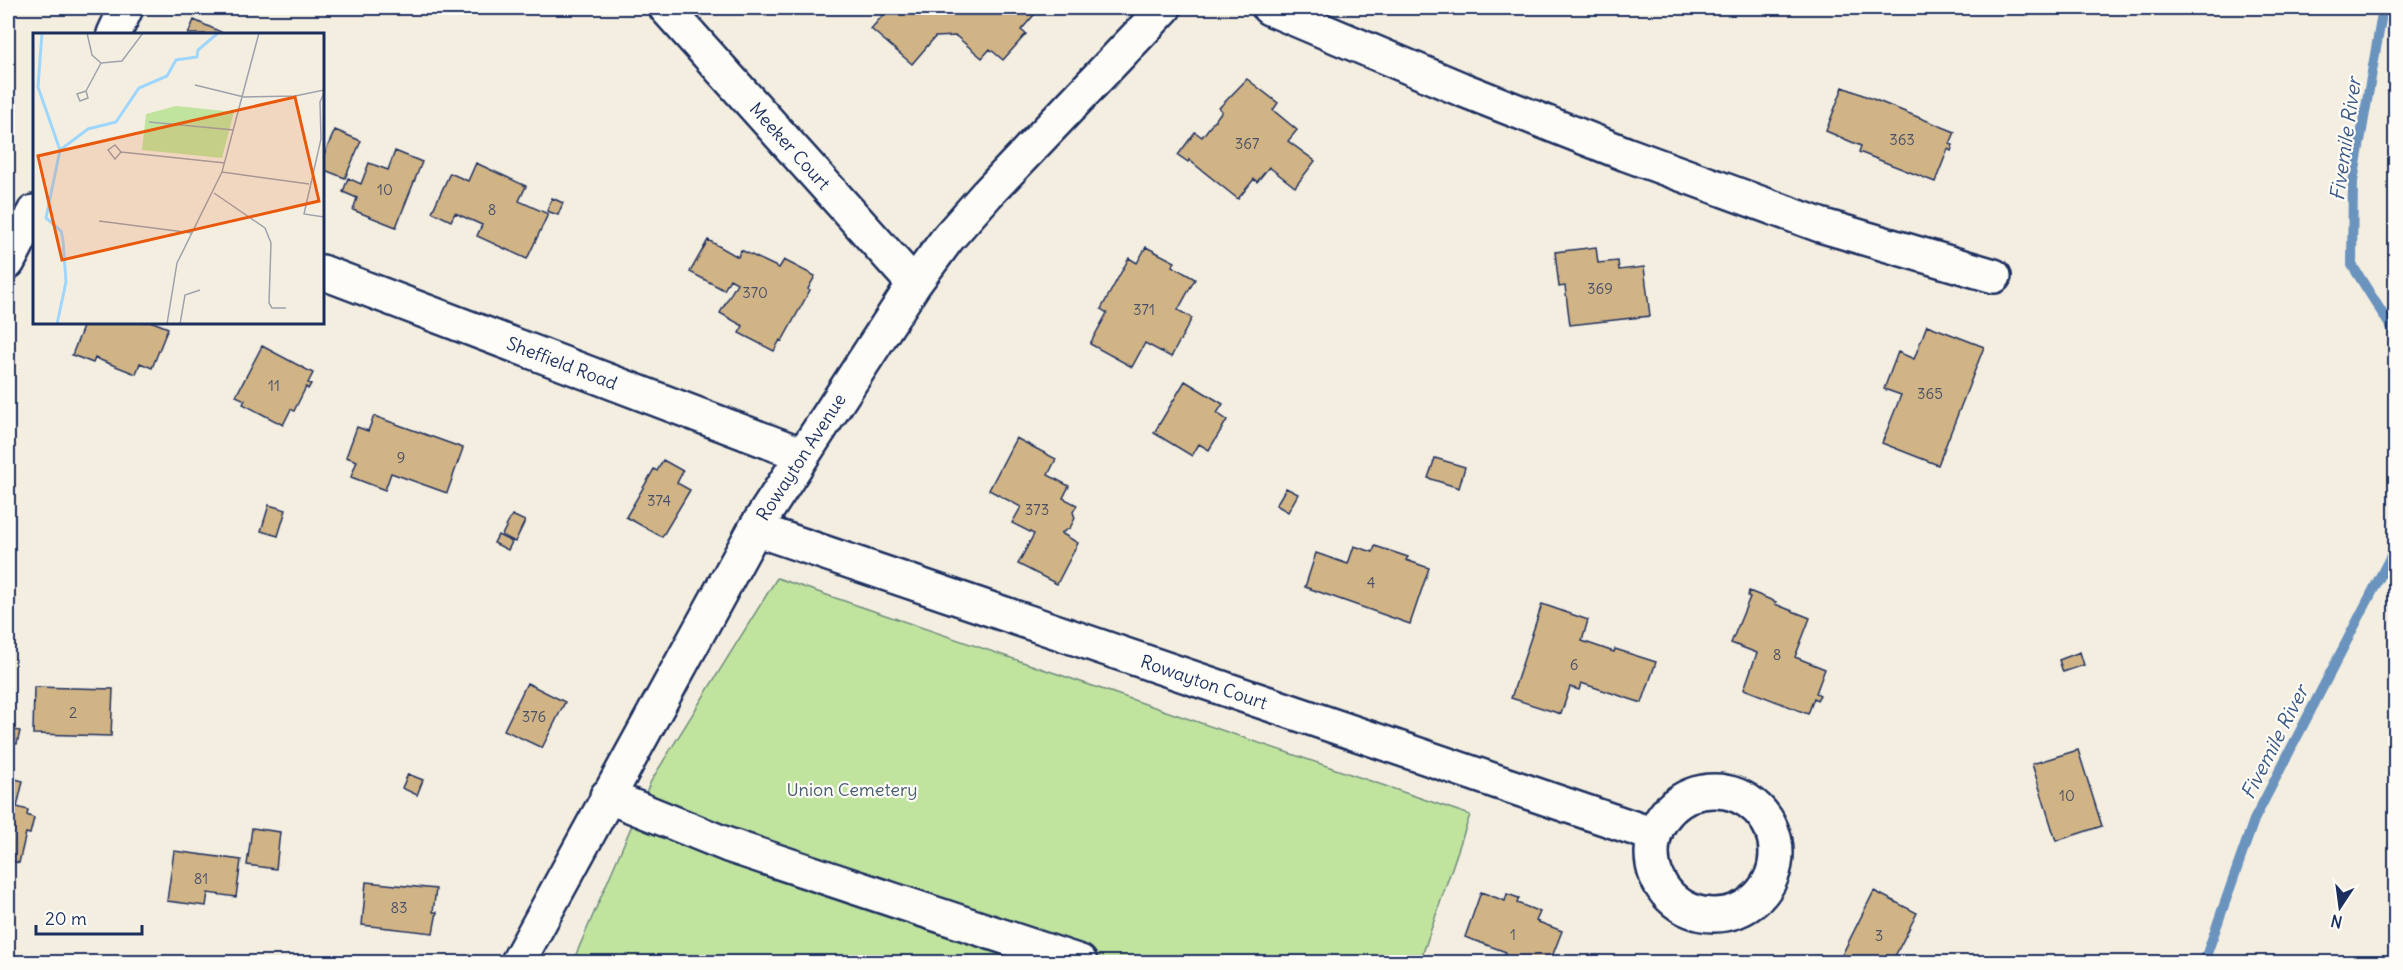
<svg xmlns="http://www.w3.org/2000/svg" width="2403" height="970" font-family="Delius,sans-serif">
  <rect width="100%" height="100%" fill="#f4eee0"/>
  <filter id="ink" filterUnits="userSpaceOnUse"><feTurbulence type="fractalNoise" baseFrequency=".0167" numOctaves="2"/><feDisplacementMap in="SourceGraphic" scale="12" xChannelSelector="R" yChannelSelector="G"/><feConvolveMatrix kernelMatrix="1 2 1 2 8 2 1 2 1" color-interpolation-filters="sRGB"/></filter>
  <g filter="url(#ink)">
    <path fill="#c0e49e" stroke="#6e8a7e" stroke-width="1.5" d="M777,578L1470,815L1420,962H583L574,959L651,781Z"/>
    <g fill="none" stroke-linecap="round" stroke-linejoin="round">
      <path stroke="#6a93be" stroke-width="10" d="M2383,8L2353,182L2352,265L2396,335
        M2204,962L2254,820L2396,546"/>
    </g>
    <path fill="#d1b486" stroke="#1b2f5e" stroke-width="1.5" d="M889,8H915L917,13L970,10L972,8H1040L1021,30L1026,34L1003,60L990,49L982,58L956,36L935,37L912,64L871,29Z
      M1688,8H1704L1701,14Z
      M194,20L221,32L220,34H188Z
      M1247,79L1278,103L1273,110L1297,130L1288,141L1315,161L1295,187L1269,167L1257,182L1254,179L1238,199L1189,160L1188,162L1178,155L1195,132L1202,137L1222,111L1219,108Z
      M1843,87L1955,132L1950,144L1953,145L1951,151L1948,149L1935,182L1859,152L1861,146L1826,131Z
      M335,130L361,141L345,178L322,169V159Z
      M395,151L422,162L396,227L353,210L357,198L343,192L348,178L361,184L369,163L388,170Z
      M476,163L526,186L519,201L548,214L527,259L477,236L482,225L455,213L451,221L432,212L450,173L468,181Z
      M552,198L563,203L558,215L547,211Z
      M708,240L738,257L741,250L779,268L784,260L815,276L808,289L810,290L782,341L780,340L774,351L739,333L743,326L720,313L737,283L730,279L724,290L690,272Z
      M1146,247L1175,262L1172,266L1195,279L1178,310L1192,318L1171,357L1145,343L1132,367L1090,344L1107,313L1101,309L1129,258L1137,263Z
      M1596,247L1598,263L1618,261L1619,270L1644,267L1650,316L1570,325L1565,286L1559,287L1555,252Z
      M85,322H153L168,328L152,368L140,363L136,374L95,358L93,363L72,355Z
      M1927,325L1984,347L1938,465L1882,443L1901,395L1884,389L1898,352L1914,359Z
      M262,346L313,373L308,383L311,384L308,389L306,387L294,411L291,409L283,425L243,404L245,400L236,396Z
      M1185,381L1223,404L1217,413L1227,420L1209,450L1199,444L1192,456L1154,433Z
      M374,416L463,448L447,493L391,473L385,490L351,477L357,461L346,457L357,427L368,431Z
      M1016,438L1056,459L1048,475L1069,486L1063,498L1077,505L1073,512L1075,518L1070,528L1061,533L1078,543L1057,584L1018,564L1034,534L1012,523L1021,507L989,490Z
      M1435,458L1465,467L1459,488L1428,478Z
      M663,460L683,471L677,483L690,490L662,537L626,517L654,469L657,471Z
      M1286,488L1298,494L1288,512L1276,505Z
      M269,505L286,510L278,536L261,531Z
      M512,515L525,521L515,542L502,535Z
      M498,535L512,542L508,550L494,543Z
      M1354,546L1373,552L1375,546L1408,557L1406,560L1429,568L1410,624L1305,587L1316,553L1348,564Z
      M1749,591L1776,602L1775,604L1810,618L1795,657L1825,669L1816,693L1820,695L1817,700L1814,698L1808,714L1744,689L1757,653L1731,643L1750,597L1748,596Z
      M1542,604L1588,620L1582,641L1614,652L1615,649L1656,662L1642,703L1581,683L1579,690L1570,687L1561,714L1511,698Z
      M2080,652L2084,665L2063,672L2059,660Z
      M527,683L565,702L542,748L504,730Z
      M34,687L113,689L111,736L33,734Z
      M8,729L20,731L17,744L8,743Z
      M2078,750L2102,826L2056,841L2032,764Z
      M408,774L423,780L417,795L402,788Z
      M8,777L23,781L17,807L28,810L27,815L34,818L30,834L26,833L19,863L8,860Z
      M252,828L280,832L276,869L247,865Z
      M174,851L241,860L236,897L208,893L206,906L167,901Z
      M366,882L436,889L433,912H437L433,933L362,925Z
      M1874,891L1917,913L1892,962H1852L1841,957Z
      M1481,892L1505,901L1507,894L1519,898L1517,903L1540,912L1536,921L1562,931L1550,962H1502L1506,952L1465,937Z"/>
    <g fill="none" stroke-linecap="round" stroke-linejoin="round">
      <defs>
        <path id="minor" d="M666,8L914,284
          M1269,8L1461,89L1626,154L1820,225L1994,276
          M114,34L126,8
          M8,262L34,212
          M322,272L801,454
          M755,529L1654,835
          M1652 853a62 62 0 1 1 124 0a62 62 0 1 1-124 0Z
          M607,796L728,845L1080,962
          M518,962L755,529L914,284L948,238L987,194L1164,8"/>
      </defs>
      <use href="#minor" stroke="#1b2f5e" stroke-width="38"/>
      <use href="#minor" stroke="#fdfcf7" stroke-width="33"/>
    </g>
  </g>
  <g text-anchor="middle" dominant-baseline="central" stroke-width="4.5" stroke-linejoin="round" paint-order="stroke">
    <g font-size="15" fill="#485068">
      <text x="1902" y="139">363</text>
      <text x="1247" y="143">367</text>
      <text x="385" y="189">10</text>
      <text x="492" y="209">8</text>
      <text x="1600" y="288">369</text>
      <text x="755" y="292">370</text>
      <text x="1144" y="309">371</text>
      <text x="274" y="385">11</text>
      <text x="1930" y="393">365</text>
      <text x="401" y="457">9</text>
      <text x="659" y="500">374</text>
      <text x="1037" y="509">373</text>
      <text x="1371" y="582">4</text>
      <text x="1777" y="654">8</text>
      <text x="1574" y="664">6</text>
      <text x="73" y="712">2</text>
      <text x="534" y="716">376</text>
      <text x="2067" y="795">10</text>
      <text x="201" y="878">81</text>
      <text x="399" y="907">83</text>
      <text x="1513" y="934">1</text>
      <text x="1879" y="935">3</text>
    </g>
    <g font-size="18" fill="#1b2f5e" stroke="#fdfcf7">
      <text transform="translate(790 146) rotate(48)">Meeker Court</text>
      <text transform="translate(562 363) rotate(21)">Sheffield Road</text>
      <text transform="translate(801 457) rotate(-57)">Rowayton Avenue</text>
      <text transform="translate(1204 682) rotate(19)">Rowayton Court</text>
    </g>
    <g font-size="18" fill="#445c6e" stroke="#fdfcf7">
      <text x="852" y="789">Union Cemetery</text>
    </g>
    <g font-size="20" font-style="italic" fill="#3c5986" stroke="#fdfcf7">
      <text transform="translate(2345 139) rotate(-82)">Fivemile River</text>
      <text transform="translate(2274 742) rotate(-63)">Fivemile River</text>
    </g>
  </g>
  <g transform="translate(33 33)">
    <rect width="291" height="291" fill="#f4eee0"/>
    <path d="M143,73L201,79L189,125L109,117L113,81Z" fill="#c0e49e"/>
    <path fill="none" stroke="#9fd6fe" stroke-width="3" d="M9,0L5,54L27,117M24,291L33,249L30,207L28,198L13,185L27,117L55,96L83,89L106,55L134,43L143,27L164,24L165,17L185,0"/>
    <path fill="none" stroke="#9da2ac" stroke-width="1.5" d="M54,0L59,22L68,30M68,30L89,28L110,0M162,52L211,64L262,63L291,57M53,58L44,61L47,68L55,65L53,58L68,30M291,60L287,69L288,106L271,181L291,184M116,89L201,97M88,119L82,126L75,117L82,112L88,119L192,130M189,139L276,151M181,160L232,195L238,210L236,270L239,275H253M66,188L159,200M134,291L144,230L189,139L226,0M147,291L152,262L167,257"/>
    <path fill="#e8590c" fill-opacity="0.15" stroke="#e8590c" stroke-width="3" d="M262,64L286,168L29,227L5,123Z"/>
    <rect width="291" height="291" fill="none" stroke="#1b2f5e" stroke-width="3"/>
  </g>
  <rect width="2403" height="970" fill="none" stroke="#fdfcf7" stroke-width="30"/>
  <rect x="15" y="15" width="2373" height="940" fill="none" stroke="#1b2f5e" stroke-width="2" filter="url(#ink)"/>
  <g transform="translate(2340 907) rotate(193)" stroke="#fdfcf7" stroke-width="4.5" paint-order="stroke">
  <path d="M0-4.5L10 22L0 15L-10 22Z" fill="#1b2f5e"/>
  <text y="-9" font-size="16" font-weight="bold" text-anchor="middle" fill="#1b2f5e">N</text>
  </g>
  <path d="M36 925v9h106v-9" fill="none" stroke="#1b2f5e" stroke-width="3"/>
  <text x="45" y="925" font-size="18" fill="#1b2f5e" stroke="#fdfcf7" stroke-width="4.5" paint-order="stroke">20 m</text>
</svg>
